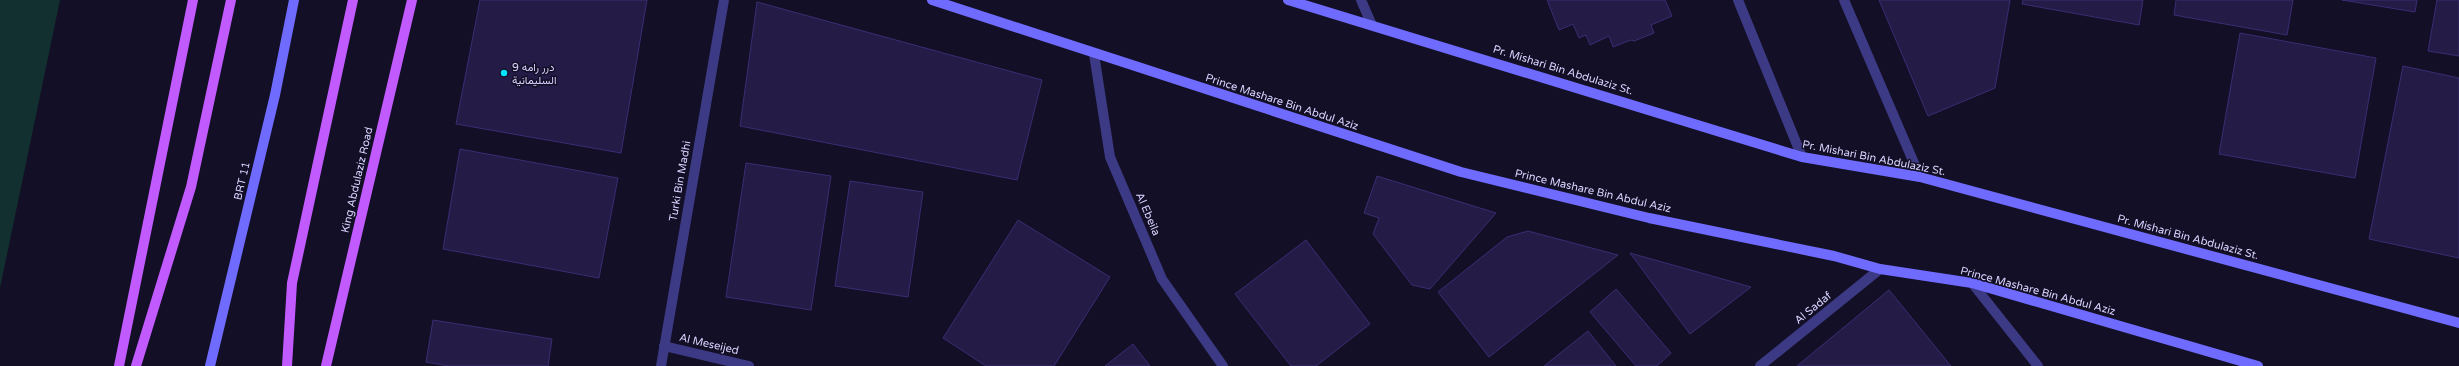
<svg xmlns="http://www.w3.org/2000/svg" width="2459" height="366" font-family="'Varela Round',Vazirmatn,sans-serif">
  <rect width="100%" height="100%" fill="#130f26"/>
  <path fill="#12302f" d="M0,0H60L0,288Z"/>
  <path fill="#241b47" stroke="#3b2d73" d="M480,0H647L621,153L456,124Z
    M1547,0H1665L1672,16L1651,25L1654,33L1634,41L1631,40L1613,47L1609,36L1590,45L1586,35L1579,38L1573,24L1559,30Z
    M1879,0H2010L1995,88L1928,116Z
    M2023,0H2143L2139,25L2022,4Z
    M2176,0H2293L2287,35L2174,15Z
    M2342,0H2417L2415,12Z
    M2437,0H2459V56L2428,51Z
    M757,2L1042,80L1017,180L740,126Z
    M2240,33L2376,58L2355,178L2219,154Z
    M2403,66L2459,78V258L2369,239Z
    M460,149L618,178L599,278L443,249Z
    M746,163L831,176L811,310L726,297Z
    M1377,176L1496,213L1430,289L1412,285L1373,234L1379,218L1364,213Z
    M850,181L923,192L908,297L835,286Z
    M1018,220L1110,277L1054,366H986L943,338Z
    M1528,231L1618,255L1489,357L1438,292L1507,237Z
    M1306,240L1370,324L1316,366H1291L1235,294Z
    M1630,253L1751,287L1690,334Z
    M1616,289L1671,353L1657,366H1636L1590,312Z
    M1889,290L1951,366H1797Z
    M433,320L552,339L548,366H449L426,362Z
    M1588,331L1616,366H1544Z
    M1133,344L1150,366H1105Z"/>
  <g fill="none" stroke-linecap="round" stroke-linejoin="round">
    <path stroke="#3d3a85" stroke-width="10" d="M1361,0L1371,23
      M1738,0L1802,157
      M1844,0L1920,177
      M1094,54L1110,157L1162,279L1223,366
      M1972,283L2038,366
      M664,346L749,366
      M661,366L724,0
      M1760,366L1880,269"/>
    <path stroke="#6f6bff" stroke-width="10" d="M932,0L1461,172L1649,218L1834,256L1880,269L1972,283L2258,366
      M1288,0L1802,157L1920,177L2459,323
      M210,366L275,95L294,0"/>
    <path stroke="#c25bff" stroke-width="10" d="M119,366L193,0
      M136,366L191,187L231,0
      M287,366L292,283L353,0
      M326,366L412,0"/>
  </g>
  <circle fill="#00e5ff" stroke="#130f26" stroke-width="1.5" cx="504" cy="73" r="4"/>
  <g text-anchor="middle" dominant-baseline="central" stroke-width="3" stroke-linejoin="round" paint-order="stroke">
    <g font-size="11" fill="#d9d4ff" stroke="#130f26" text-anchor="start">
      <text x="512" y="67">درر رامه 9<tspan x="512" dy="13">السليمانية</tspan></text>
    </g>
    <g font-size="11" fill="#d9d4ff" stroke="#130f26">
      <text transform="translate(1563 70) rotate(17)">Pr. Mishari Bin Abdulaziz St.</text>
      <text transform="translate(1282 102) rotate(18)">Prince Mashare Bin Abdul Aziz</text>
      <text transform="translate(1874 158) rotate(11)">Pr. Mishari Bin Abdulaziz St.</text>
      <text transform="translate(357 180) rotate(-77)">King Abdulaziz Road</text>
      <text transform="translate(242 181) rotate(-77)">BRT 11</text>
      <text transform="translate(680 181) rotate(-80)">Turki Bin Madhi</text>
      <text transform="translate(1593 191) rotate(13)">Prince Mashare Bin Abdul Aziz</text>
      <text transform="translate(1148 214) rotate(67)">Al Ebeila</text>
      <text transform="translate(2188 237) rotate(15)">Pr. Mishari Bin Abdulaziz St.</text>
      <text transform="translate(2038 291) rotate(15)">Prince Mashare Bin Abdul Aziz</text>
      <text transform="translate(1813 308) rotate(-39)">Al Sadaf</text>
      <text transform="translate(709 344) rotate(13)">Al Meseijed</text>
    </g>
  </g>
</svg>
